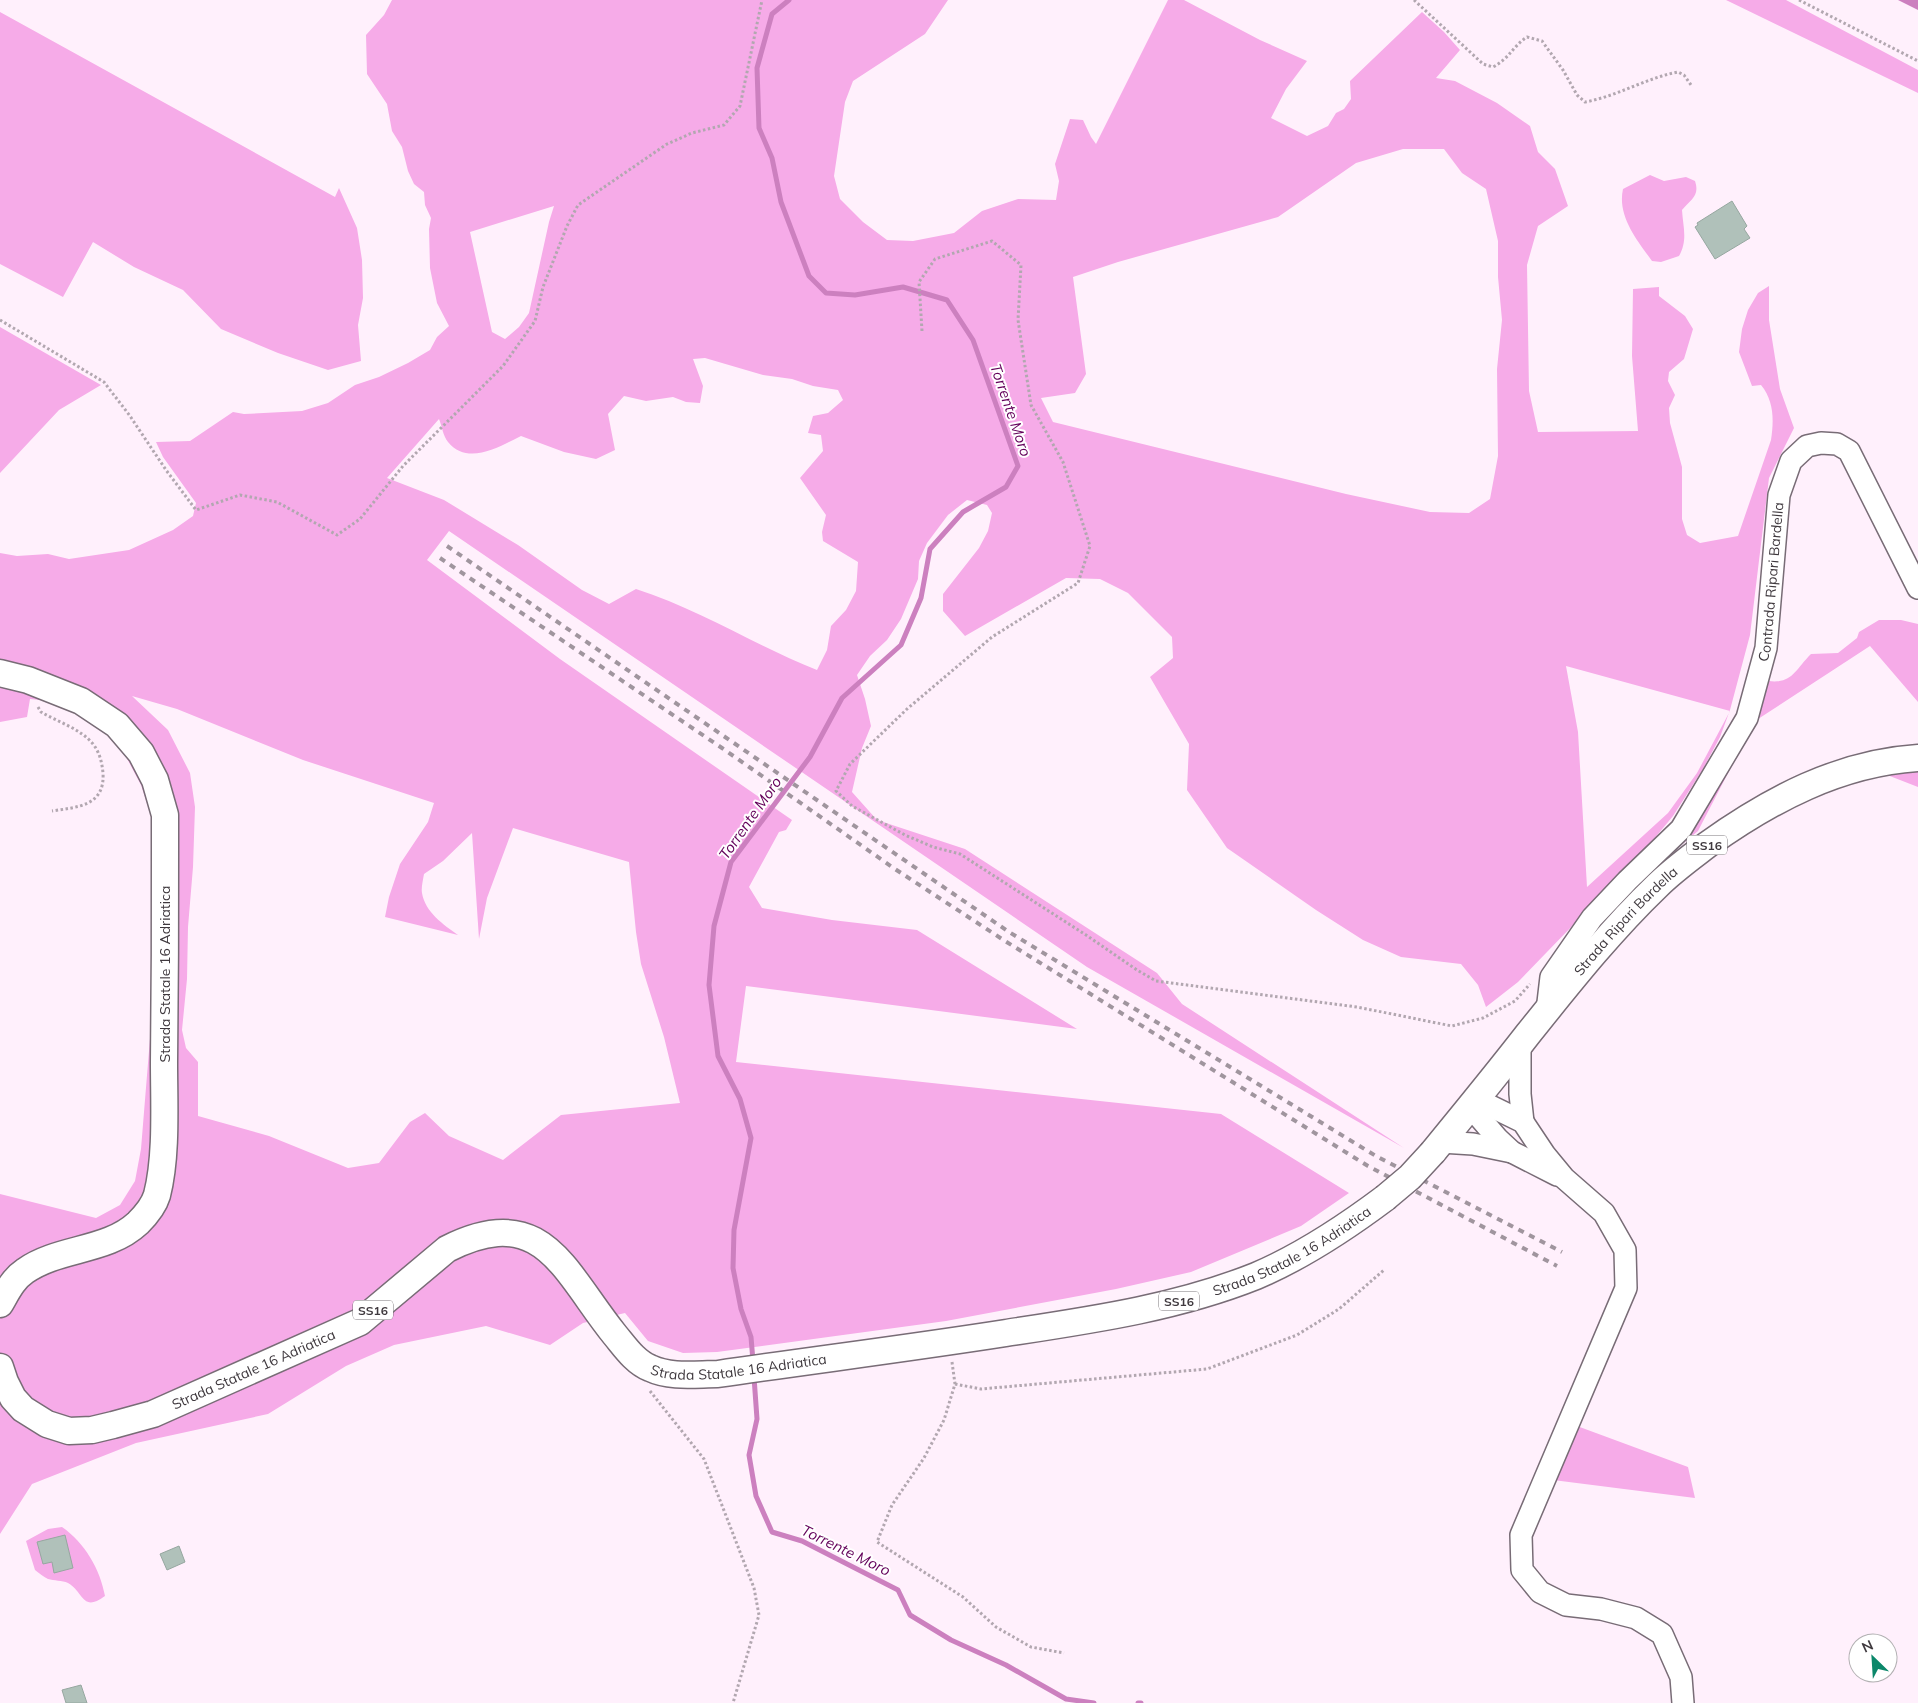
<svg xmlns="http://www.w3.org/2000/svg" width="1918" height="1703" font-family="Mulish,sans-serif">
  <rect width="100%" height="100%" fill="#fff0fc"/>
  <path fill="#f6abe8" fill-rule="evenodd" d="M392,0H948L925,34L853,81L845,102L834,176L840,199L863,222L887,240L913,241L954,233L982,211L1018,199L1056,200L1059,181L1055,164L1070,119L1083,120L1091,137L1096,144L1168,0H1184L1260,40L1307,61L1286,89L1271,118L1307,136L1328,126L1336,113L1344,109L1351,99L1350,81L1422,12L1444,32L1460,50L1436,78L1455,81L1497,103L1530,126L1538,152L1555,169L1568,206L1538,226L1527,265L1529,391L1538,432L1638,431L1632,356L1633,289L1659,287V296L1685,316L1693,329L1684,359L1669,372L1668,381L1675,395L1669,408L1670,423L1682,467V519L1687,535L1700,543L1738,536L1771,440C1774,420 1774,401 1761,385L1752,386L1739,352L1742,329L1748,310L1758,293L1769,286V320L1780,389L1794,428L1769,478L1750,635L1730,710L1720,737L1703,769L1673,816L1638,858L1518,982L1486,1007L1478,985L1461,964L1401,957L1363,940L1316,910L1227,848L1187,790L1189,744L1150,677L1173,658L1172,637L1128,593L1100,579L1066,578L965,636L943,611V594L979,548L988,531L992,513L987,505L967,500L948,515L927,543L919,561L918,579L901,619L887,640L870,656L857,675L865,699L871,726L862,748L852,792L877,820L965,849L1157,973L1182,1004L1404,1148L1087,967L449,531L427,560L560,659L792,820L786,830L779,832L749,887L762,908L832,920L917,930L1077,1029L746,986L736,1062L1221,1114L1349,1193L1301,1226L1191,1272L1116,1289L946,1321L717,1352L683,1353L648,1341L625,1313L583,1323L550,1345L486,1326L394,1345L346,1366L268,1414L136,1443L32,1484L0,1534V1194L96,1218L120,1205L135,1181L141,1149L152,1014L151,815L141,785L123,751L100,724L50,701L30,699L27,717L0,722V553L17,556L48,554L69,559L129,550L173,530L193,516L196,503L163,457L156,442L190,441L233,412L244,414L302,411L328,403L355,385L379,377L408,363L430,350L437,337L449,326L437,303L430,268L429,229L431,218L425,205L424,192L414,184L408,171L402,147L392,131L387,104L367,74L366,35L384,15ZM1403,149H1444L1462,173L1486,189L1498,241V277L1502,320L1497,369L1498,456L1490,499L1469,513L1430,512L1346,494L1053,422L1041,398L1075,393L1086,374L1073,277L1118,262L1278,217L1356,163ZM554,206L549,222L529,313L519,327L505,339L492,332L470,232ZM705,358L763,375L792,379L813,386L838,390L843,400L828,413L813,416L808,433L821,435L823,451L800,478L826,515L822,532L823,541L858,562L856,591L846,610L831,626L827,650L817,670C756,646 699,609 636,589L609,604L582,590L518,545L444,500L387,478L439,419C442,426 443,436 448,442C468,466 499,447 521,436L564,452L596,459L615,450L608,414L624,396L646,401L673,397L686,402L700,403L703,386L693,359ZM1566,666L1730,711L1697,773L1668,813L1587,887L1578,732ZM132,696L177,709L303,760L434,803L428,822L400,864L389,897L385,917L458,935C444,925 425,912 422,893C421,888 423,880 424,874L443,861L472,833L479,939L487,898L513,828L629,862L636,932L641,964L664,1037L680,1103L561,1115L503,1160L449,1136L425,1113L410,1122L379,1163L348,1168L269,1136L198,1116V1062L186,1048L182,1030L187,979L188,927L193,867L195,807L190,773L168,730Z
    M1726,0H1786L1918,70V93Z
    M0,12L335,197L339,188L357,228L362,260L363,298L358,325L361,361L328,370L278,353L221,329L183,290L134,267L93,242L63,297L0,264Z
    M1650,175L1664,181L1686,177L1695,181C1700,196 1691,199 1682,210C1683,227 1688,240 1679,256L1661,262L1652,261C1637,240 1617,216 1623,189Z
    M0,327L101,385L59,410L0,473Z
    M1879,620H1901L1918,624V702L1870,646L1755,721L1698,831L1662,861L1635,889L1762,680C1792,686 1793,672 1811,654L1838,653L1857,638L1859,632Z
    M1918,772V787L1882,773Z
    M1577,1426L1688,1467L1695,1498L1553,1480Z
    M62,1527C85,1543 100,1569 105,1596C82,1613 84,1592 68,1583C62,1580 54,1581 48,1579C44,1577 39,1573 35,1570L26,1541L48,1529Z"/>
  <path fill="#cc80bf" d="M1898,0H1918V10Z"/>
  <g fill="none" stroke-linecap="round" stroke-linejoin="round">
    <path stroke="#cc80bf" stroke-width="5" d="M753,1361L751,1337L741,1309L733,1268L734,1230L751,1138L740,1099L718,1056L709,985L714,926L731,862L810,757L842,698L901,645L921,598L930,549L963,512L1006,487L1018,466L973,340L947,300L903,287L855,295L826,293L809,276L781,202L772,158L759,128L757,68L772,14L789,0
      M754,1377L757,1419L749,1455L756,1496L772,1532L802,1541L898,1590L910,1615L951,1640L1006,1665L1066,1699L1094,1703
      M1138,1703H1141"/>
  </g>
  <path fill="#b0c1ba" stroke="#96a7a0" d="M1732,201L1747,226L1744,229L1750,238L1715,259L1695,227L1698,225L1697,223Z
    M65,1535L73,1568L54,1573L52,1562L43,1564L37,1542Z
    M179,1546L185,1562L167,1570L160,1554Z
    M81,1685L87,1703H66L62,1690Z"/>
  <g fill="none" stroke-linecap="round" stroke-linejoin="round">
    <defs>
      <g id="minor">
        <path id="s1" d="M1547,1011L1551,977L1592,918L1627,881L1681,829L1747,718L1766,648L1779,495L1791,461L1807,446L1821,443L1837,444L1849,451L1918,588"/>
        <path d="M1520,1045V1094L1523,1122"/>
        <path d="M1476,1099L1523,1122L1545,1155L1564,1178L1604,1213L1625,1250L1626,1288L1521,1535L1522,1570L1540,1592L1566,1605L1601,1609L1636,1618L1662,1634L1681,1677L1683,1703"/>
        <path d="M1476,1099L1480,1118L1498,1139L1512,1152L1557,1175"/>
        <path d="M1441,1142L1473,1144L1512,1152"/>
      </g>
      <g id="major">
        <path d="M0,673L28,680L81,701L117,725L141,753L155,780L165,815V848C165,920 165,991 164,1063C164,1104 167,1156 157,1195C154,1205 146,1215 138,1223C107,1252 59,1247 25,1271C13,1279 7,1292 0,1304"/>
        <path id="s2" d="M1433,1152C1465,1113 1497,1074 1528,1034C1569,983 1610,931 1657,886C1672,871 1690,858 1707,845C1770,800 1839,763 1918,758"/>
        <path id="s3" d="M0,1367L5,1382L13,1398L23,1409L47,1424L69,1431L92,1430L113,1425L153,1414L360,1322L447,1249C543,1200 564,1272 615,1335C625,1347 635,1362 650,1368C671,1378 696,1374 718,1374C814,1360 910,1348 1006,1333C1091,1320 1176,1308 1256,1276C1303,1256 1345,1228 1385,1198"/>
      </g>
    </defs>
    <use href="#minor" stroke="#786c76" stroke-width="24"/>
    <use href="#major" stroke="#786c76" stroke-width="29"/>
    <path stroke="#b2a7b0" stroke-width="3" stroke-dasharray="2.5 2.5" stroke-linecap="butt" d="M1414,0L1483,64L1493,67C1510,58 1512,47 1527,37L1542,41L1563,70L1577,95L1585,102C1618,96 1646,78 1678,72L1684,75L1691,85
      M1799,0L1918,61
      M0,320L104,382L130,416L166,470L196,510L240,495L277,502L337,535L360,519L403,466L503,366L535,321L543,287L567,226L578,205L667,144L692,133L724,125L740,106L762,0
      M922,331L919,282L935,259L992,241L1021,265L1018,320L1031,405L1063,462L1090,546L1078,583L992,637L907,709L850,764L836,791L852,806L905,835L933,847L960,854L1086,935L1137,970L1156,981L1357,1007L1452,1026L1483,1018L1515,1001L1530,984
      M38,707L41,712C58,722 81,729 93,744C100,753 102,763 103,773C105,806 78,807 52,811
      M952,1362L955,1384L944,1420L924,1458L892,1505L877,1542L963,1597L996,1627L1031,1647L1064,1653
      M955,1384L981,1389L1207,1369L1297,1335L1339,1309L1384,1270
      M650,1391L704,1459L754,1588L759,1615L733,1703"/>
    <use href="#minor" stroke="#fff" stroke-width="21"/>
    <use href="#major" stroke="#fff" stroke-width="26"/>
    <path stroke="#a0959e" stroke-width="4" stroke-dasharray="6 6" stroke-linecap="butt" d="M447,546L1009,932L1376,1156L1562,1252
      M440,558L722,748L895,869L1005,941L1368,1166L1557,1266"/>
    <defs>
      <path id="major-bridge" d="M1385,1198L1410,1177L1433,1152"/>
    </defs>
    <use href="#major-bridge" stroke="#786c76" stroke-width="29" stroke-linecap="butt"/>
    <use href="#major-bridge" stroke="#fff" stroke-width="26"/>
  </g>
  <g text-anchor="middle" dominant-baseline="central" stroke-width="4" stroke-linejoin="round" paint-order="stroke">
    <g fill="#fff" stroke="#797478" stroke-width="1">
      <rect x="1687" y="835.5" width="40" height="19" rx="4"/>
      <rect x="1159" y="1291.5" width="40" height="19" rx="4"/>
      <rect x="353" y="1300.5" width="40" height="19" rx="4"/>
    </g>
    <g font-size="12" font-weight="bold" fill="#3f393e">
      <text x="1707" y="845">SS16</text>
      <text x="1179" y="1301">SS16</text>
      <text x="373" y="1310">SS16</text>
    </g>
    <g font-size="14" fill="#3f393e" stroke="#fff">
      <text stroke="none"><textPath href="#s1" startOffset="500">Contrada Ripari Bardella</textPath></text>
      <text stroke="none"><textPath href="#s2" startOffset="301">Strada Ripari Bardella</textPath></text>
      <text transform="translate(165 974) rotate(-90)">Strada Statale 16 Adriatica</text>
      <text stroke="none"><textPath href="#s3" startOffset="1451">Strada Statale 16 Adriatica</textPath></text>
      <text stroke="none"><textPath href="#s3" startOffset="881">Strada Statale 16 Adriatica</textPath></text>
      <text stroke="none"><textPath href="#s3" startOffset="296">Strada Statale 16 Adriatica</textPath></text>
    </g>
    <g font-size="15" font-style="italic" fill="#63005a" stroke="#fff">
      <text transform="translate(1011 410) rotate(71)">Torrente Moro</text>
      <text transform="translate(750 818) rotate(-55)">Torrente Moro</text>
      <text transform="translate(846 1550) rotate(26)">Torrente Moro</text>
    </g>
  </g>
  <g transform="translate(1873 1658) rotate(335)"><circle r="24" fill="#ffffff" stroke="#b2b0b2"/>
  <path d="M0-4L9 19L0 12L-9 19Z" fill="#0b876a"/>
  <text y="-8" font-size="14" font-weight="bold" text-anchor="middle" fill="#3f393e">N</text>
  </g>
</svg>
